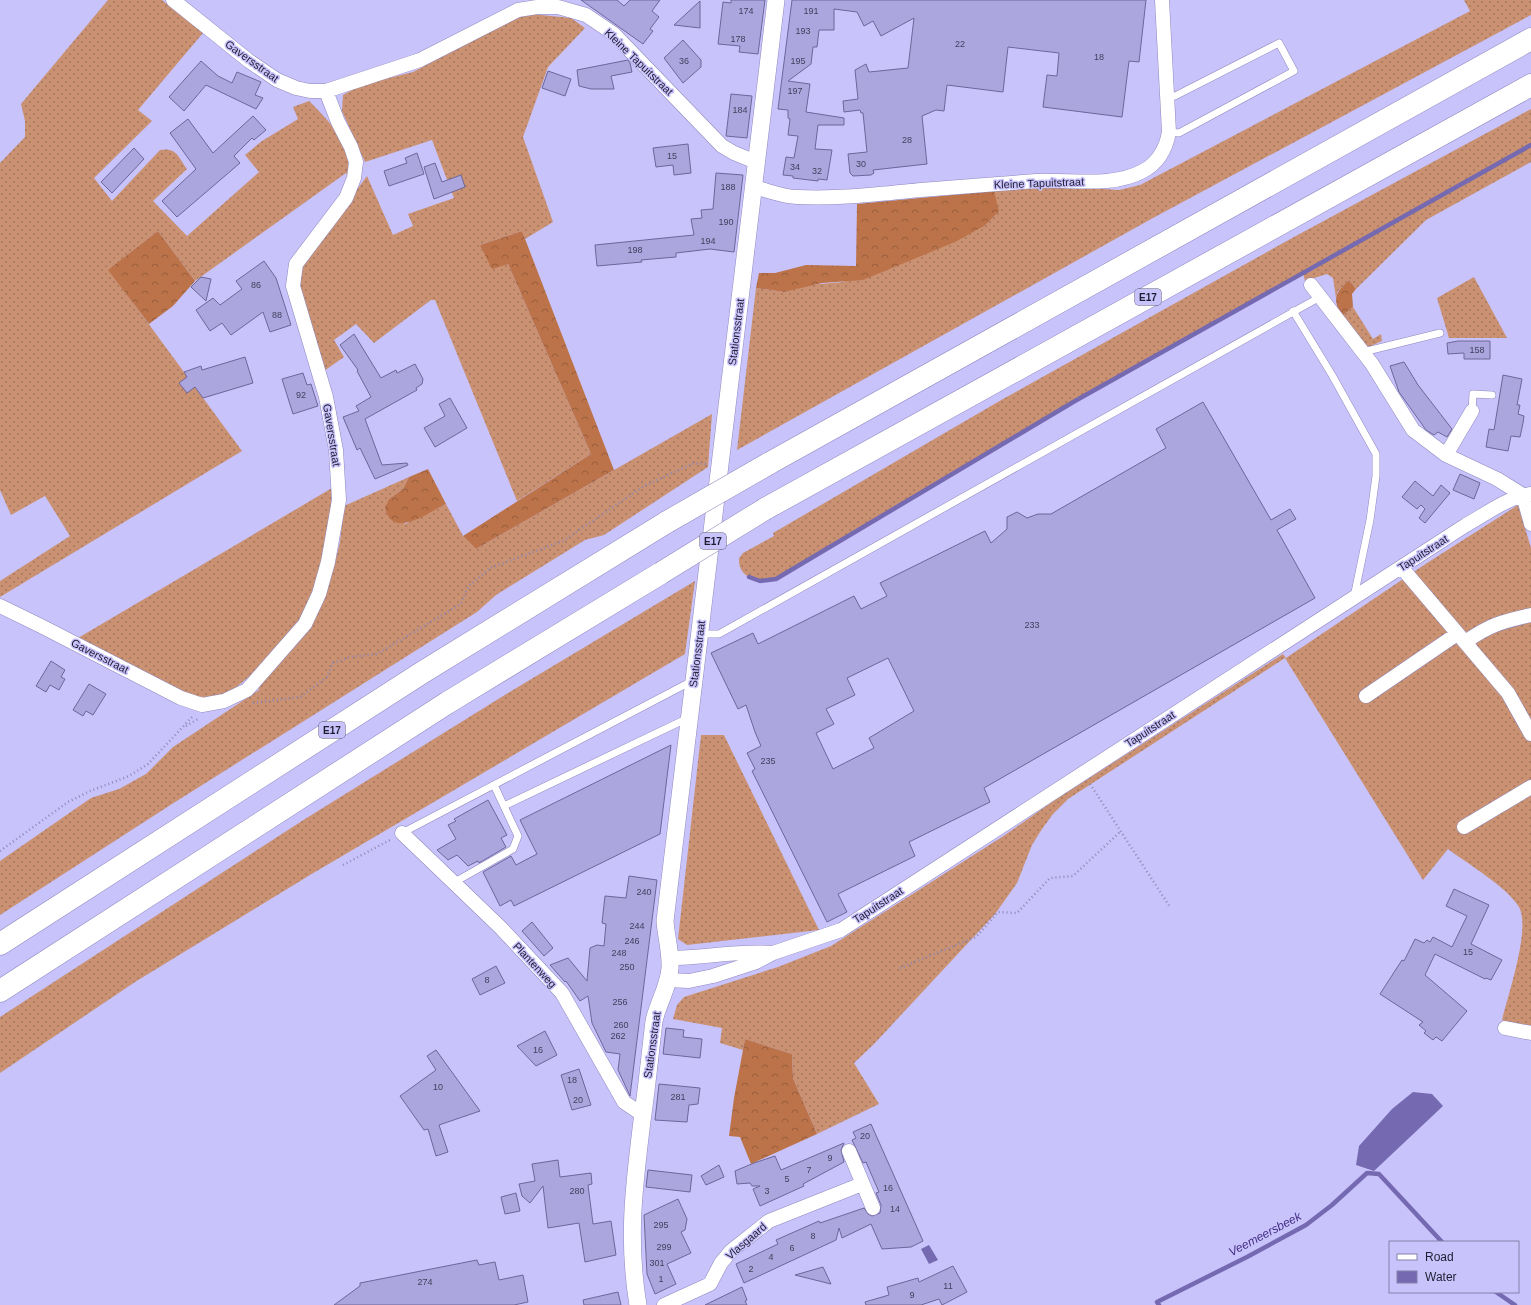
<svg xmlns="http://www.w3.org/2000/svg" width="1531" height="1305" font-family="Arial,sans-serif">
  <defs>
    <pattern id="grass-dots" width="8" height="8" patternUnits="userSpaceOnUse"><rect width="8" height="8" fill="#ca9172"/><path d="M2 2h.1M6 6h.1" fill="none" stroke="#a3765e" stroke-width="1.8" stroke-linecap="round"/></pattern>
    <pattern id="forest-crowns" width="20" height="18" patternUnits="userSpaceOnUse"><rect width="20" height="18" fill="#bc734a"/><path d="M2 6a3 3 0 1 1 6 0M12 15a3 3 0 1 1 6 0" fill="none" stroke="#985e3e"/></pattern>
  </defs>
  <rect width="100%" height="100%" fill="#c9c3fc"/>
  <path fill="url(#grass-dots)" d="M108,0H162L203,33L138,110L152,121L94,178L112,201L160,150C177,147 178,157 187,169L153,201L187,236L259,172L245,155L262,141L298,119L293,107L309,101C332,124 351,143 349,179L346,173L195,281L158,231L109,270L242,451L0,597V581L70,536L45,496L11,515L0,490V163L25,137V121L21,104Z
    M1464,0H1531V15L1153,218L737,450L756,288L784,292L808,285L843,282L994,191L1058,186L1119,190L1140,185L1470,11Z
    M531,14L571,18L585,28L548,67L523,137L553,222L525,239L522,231L480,245L508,264L591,454L517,501L435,300H431L374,343L356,324L334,340L344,357L324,371L298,292L302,264L367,176L393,235L413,226L408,214L454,198L432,140L365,162L342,111L343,95L361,85L413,72L510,20Z
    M1531,109V162L1426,220L1356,289L1349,280L1338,291L1336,298L1333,278L1327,274L1305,281L1303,273L1075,401L776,579C759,581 738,580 739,558L743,553L774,536L773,533L1003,399L1294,237Z
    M1474,277L1507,338H1449L1437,298Z
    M1353,307L1373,339L1381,334L1382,341L1371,346H1367L1342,316Z
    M712,414L708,467L604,535L585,540L496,595L477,612L172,804L0,915V861L91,798L119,789L146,774L173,747L259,690L258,683L326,591L333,571L340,542L344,506L409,477L403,489L389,499L405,524L446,504L463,536L476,549Z
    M332,488L329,535L307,610L293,631L264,664L228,694L213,698L194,696L170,687L78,638Z
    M1518,505L1531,548V1030L1520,1028L1502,1020C1508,995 1531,928 1519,907C1507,887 1468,864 1448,849L1423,880L1285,658L1068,799L1053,814L1042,829L1032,845L1017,883L995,914L874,1044L854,1063L879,1104L817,1134L793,1078L792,1054L745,1039L743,1050L720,1043L722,1028L673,1019L677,1005L684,997L778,967L831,946L1005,835L1055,800L1283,654L1286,658L1427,563Z
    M695,581L685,654L310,875L135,982L0,1073V1017L305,819L508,693Z
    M701,735H724L819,930L687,945L678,939Z"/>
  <path fill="url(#forest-crowns)" d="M994,191L999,211L984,226L955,242L863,280L822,283L784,292L756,288L759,273H775L806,265L856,266L857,204Z
    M158,231L195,281L173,306L149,324L108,270Z
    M522,231L614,470L476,549L463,536L591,454L508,264L492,269L480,245Z
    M1349,280L1356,289L1352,294L1353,307L1342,316C1332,299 1335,293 1349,280Z
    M428,469L446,504C427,513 393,540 385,508L389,499L403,489L409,477Z
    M745,1039L792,1054L793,1078L817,1134L751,1164L740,1137L729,1136L734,1098Z"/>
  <path fill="#756ab1" d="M1413,1092L1432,1094L1443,1106L1374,1171L1356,1165L1359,1146L1392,1109Z
    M929,1245L938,1260L929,1264L921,1249Z"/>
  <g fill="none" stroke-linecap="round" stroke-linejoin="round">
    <path stroke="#756ab1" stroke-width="4.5" d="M749,577L760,581L776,579L1075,401L1531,145
      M1496,1292L1515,1305
      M1159,1305L1157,1302L1247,1257L1306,1225L1332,1205L1367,1173L1379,1174L1442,1242"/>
  </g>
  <path fill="#aca6de" stroke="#6d6699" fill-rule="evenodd" d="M581,0H617L624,6L630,0H660L652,11L659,17L650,29L653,31L643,44Z
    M731,0H765L758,54L739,52L740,46L718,44L723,2L731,3Z
    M792,0H1146L1139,62L1129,61L1122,117L1043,107L1047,75L1057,76L1059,53L1008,47L1003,92L947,85L944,111L936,110L922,116L927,164L873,170L874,173L871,175L853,176L850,173L848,154L867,152L863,113H861L860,110L844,112L843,101L858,99L855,70L866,64L869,72L908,68L914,18L881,36L873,21L864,26L857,12L834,9V30H819L817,47H813L811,64L788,81L810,84L806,112L844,118V125H818L815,149L832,150L827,180L818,179V181L793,178V176L783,175L786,157L794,158L798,136L788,135L790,119L788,118V110L778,109Z
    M700,1V28L674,25Z
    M683,40L701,60V67L683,83L664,58Z
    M628,60L630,63L632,72L611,76L614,89H591L579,86L577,70Z
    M201,61L218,76L232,83L237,72L261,82L255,95L263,98L256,109L206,85L184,111L169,97Z
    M548,71L571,79L565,96L542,88Z
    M731,94L752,96L747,138L726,136Z
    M253,116L266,130L254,140L252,138L234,156L240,163L177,217L162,201L196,169L170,133L188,119L213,153Z
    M688,144L691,173L674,175L673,165L656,167L653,148Z
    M134,148L144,159L112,193L101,182Z
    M417,153L424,174L389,186L384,171L407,163L405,158Z
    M435,163L442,182L461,175L465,187L434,199L424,167Z
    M716,173L743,175L734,252L710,249L676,253V257L641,260L642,262L597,266L595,245L694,235L691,219L702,218L701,210L713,209Z
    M264,261L276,278L291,325L270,332L263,312L231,335L222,323L210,331L196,310L213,298L220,305L242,289L236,281Z
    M201,277L211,279L206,301L191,287Z
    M354,334L381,378L396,370L397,373L415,364L423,379L422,384L416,388L417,390L365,419L382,465L407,463L408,465L375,479L360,448L357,450L343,417L359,411L356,406L371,397L357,371L358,370L340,345Z
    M1458,341H1490V359H1464V353L1448,354L1447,343Z
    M245,357L253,383L203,398L195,387L187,393L179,383L187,377L184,372L201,366L202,370Z
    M1404,362L1418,385L1452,429L1447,437L1438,432L1434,435L1426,430L1399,392L1390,366Z
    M303,373L307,385L311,384L318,406L293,414L282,379Z
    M1503,375L1522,379L1517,405H1520L1518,414L1524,416L1523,423L1520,437L1511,436L1508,451L1486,447L1489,429L1494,430Z
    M450,398L467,428L435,447L424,428L445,416L439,404Z
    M1203,402L1271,520L1290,509L1296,519L1277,530L1315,598L984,788L990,802L909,842L915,856L838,894L847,912L827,922L752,771L755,769L747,753L761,746L755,732L746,705L738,709L711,653L753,633L758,644L854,596L861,609L887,596L880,583L985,531L991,543L1007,529V517L1017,512L1027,518L1038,514H1051L1166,448L1156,429ZM888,658L914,711L869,738L874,748L833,769L816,733L834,724L826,709L855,695L847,678Z
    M1460,474L1480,483L1474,499L1453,490Z
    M1415,481L1433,496L1441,485L1450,493L1425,523L1419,518L1425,509L1421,505L1417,509L1402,497Z
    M51,661L65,670L61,677L65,679L59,690L50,685L46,692L36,686Z
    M89,684L106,694L93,715L86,711L83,716L73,710Z
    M671,745L660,834L514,906L511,900L500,906L483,872L511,856L516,865L537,854L520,820Z
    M488,800L507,835L501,838L506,847L479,863L478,861L468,866L457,855L448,860L437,850L456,839L448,825L456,821L454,819Z
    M629,876L657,880L630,1096L618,1070L620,1054L606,1052L592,1023L588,996L580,1001L566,981L565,982L550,965L568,958L587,981L590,948L597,945L604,946L606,924L602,923L605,896L626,898Z
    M1454,889L1489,905L1471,944L1502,960L1491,980L1486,978L1485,979L1435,954L1425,975L1467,1011L1442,1041L1436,1037L1433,1040L1424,1033L1426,1031L1419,1025L1423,1022L1380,994L1402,960L1404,961L1415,939L1424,943L1427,940L1430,942L1433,937L1452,947L1467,916L1446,906Z
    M532,922L553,948L544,956L522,931Z
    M496,966L505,983L480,995L472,979Z
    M666,1028L684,1030L683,1037L702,1039L700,1058L663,1054Z
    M545,1031L557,1055L536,1066L517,1046Z
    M436,1050L480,1111L439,1125L448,1152L436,1156L428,1129L424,1130L400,1096L436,1070L427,1056Z
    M579,1069L591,1105L572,1110L561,1075Z
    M659,1084L700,1088L698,1104L689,1105L687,1122L655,1120Z
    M871,1124L923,1241L911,1247L882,1249L871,1224L842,1238L839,1228L836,1240L744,1283L736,1264L778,1244L776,1240L819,1221L820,1223L864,1208L868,1214L872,1216L880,1213L881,1205L876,1193L879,1192L866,1162L863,1163L852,1140L856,1138L853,1132Z
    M844,1143L841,1150L844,1162L803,1184L804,1186L760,1206L753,1189L760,1186H752L750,1183L737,1184L735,1171L754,1163L775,1156L781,1170Z
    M558,1160L560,1177L591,1173L592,1184L588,1185L593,1224L611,1221L616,1255L585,1262L579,1223L548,1228L543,1186L530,1203L522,1196L519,1184L535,1181L532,1164Z
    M719,1165L724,1177L706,1185L701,1176Z
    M648,1170L692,1175L690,1192L646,1187Z
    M516,1193L520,1211L505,1214L501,1197Z
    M678,1199L687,1219L685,1230L681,1232L691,1253L667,1264L676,1284L655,1294L647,1274L644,1215Z
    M477,1260L479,1265L495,1262L499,1280L523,1275L528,1302L514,1305H334L360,1286V1283Z
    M953,1266L967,1292L942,1305L939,1299L921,1305H866L865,1302L889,1295L887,1287L918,1278L919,1282Z
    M823,1267L831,1284L795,1275Z
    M742,1287L747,1300L745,1301L747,1305H705Z
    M618,1292L621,1305H584L583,1300Z"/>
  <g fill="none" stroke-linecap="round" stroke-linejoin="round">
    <defs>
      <path id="service" d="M1167,96H1175L1279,43L1294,71L1179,133L1169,132
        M1293,311L1332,375L1376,454V476L1370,520L1354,597
        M1363,352L1440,333
        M1472,411L1473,394L1492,395
        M699,634H719L1320,297
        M504,806L688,718
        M402,833L692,681
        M453,883L513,849L518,836L494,785"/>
      <path id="minor" d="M173,0L249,61L277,80L296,88L310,91H326L420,60L518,10L537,7H558L586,15L614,34L722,146L734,153L756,162
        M753,187C767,190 783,197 797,197C839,199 880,194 921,190C959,187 998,184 1036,181C1070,179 1112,188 1143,171C1158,163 1166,149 1169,132L1162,0
        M1311,285L1372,364L1413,430L1446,455L1497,479L1523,495L1531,524
        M1446,455L1472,411
        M1402,568L1508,693L1531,734
        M0,606L41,626L181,698L202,705L224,701L247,690L305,624L319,594L328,562L339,500L336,450L326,397L293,286L296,264L346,198L354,178L356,162L351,147L338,122L326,91
        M1465,642C1491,624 1501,622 1531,615
        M1366,696L1457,634
        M1464,827L1531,787
        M402,833L500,927L562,993L624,1102L643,1115
        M670,958C704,958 738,950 773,953
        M668,980L689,981L713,976L756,962L773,953L841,930L1466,525C1486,514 1508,497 1531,494
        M1505,1028L1531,1033
        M849,1151L873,1208
        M664,1305L710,1284L721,1263L731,1251L769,1221L862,1184"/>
      <path id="tertiary" d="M638,1305C627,1239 634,1186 642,1121C647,1087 650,1054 654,1021C658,1003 669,986 670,968C671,953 666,936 665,921L776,0"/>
      <path id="motorway" d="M768,464L1531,39
        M765,509L1531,85
        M0,944L423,672L667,522
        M0,991L447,703L661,573"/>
    </defs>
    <use href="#service" stroke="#8f88be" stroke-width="8"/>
    <use href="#minor" stroke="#8f88be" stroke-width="15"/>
    <use href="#tertiary" stroke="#8f88be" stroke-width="18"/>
    <use href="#motorway" stroke="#8f88be" stroke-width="23"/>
    <path stroke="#8f8ab7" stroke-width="2.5" stroke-dasharray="1 3" stroke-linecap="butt" d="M253,703L300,697L327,677L333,663L350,657L377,654L461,604L468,587L490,568L563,541L644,486L694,463L706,464
      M186,726L198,719
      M1090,784L1170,907
      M0,851L68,802L90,791L129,776L148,764L193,716
      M343,865L390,840
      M900,968L976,937L998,912L1017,913L1050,878L1073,876L1121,831"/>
    <use href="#service" stroke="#fff" stroke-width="7"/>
    <use href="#minor" stroke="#fff" stroke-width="14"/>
    <use href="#tertiary" stroke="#fff" stroke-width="17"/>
    <use href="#motorway" stroke="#fff" stroke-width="22"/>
    <defs>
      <path id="motorway-bridge" d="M667,522L768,464
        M661,573L765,509"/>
    </defs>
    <use href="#motorway-bridge" stroke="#8f88be" stroke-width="23" stroke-linecap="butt"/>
    <use href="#motorway-bridge" stroke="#fff" stroke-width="22"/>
  </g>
  <g text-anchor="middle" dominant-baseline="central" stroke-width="3" stroke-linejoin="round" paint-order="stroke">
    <g font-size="9" fill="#423e5c">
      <text x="746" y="11">174</text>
      <text x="811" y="11">191</text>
      <text x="803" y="31">193</text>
      <text x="738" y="39">178</text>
      <text x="960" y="44">22</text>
      <text x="1099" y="57">18</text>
      <text x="684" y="61">36</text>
      <text x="798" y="61">195</text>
      <text x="795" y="91">197</text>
      <text x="740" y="110">184</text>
      <text x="907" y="140">28</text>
      <text x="672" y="156">15</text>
      <text x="861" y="164">30</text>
      <text x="795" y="167">34</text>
      <text x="817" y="171">32</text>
      <text x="728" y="187">188</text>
      <text x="726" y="222">190</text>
      <text x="708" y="241">194</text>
      <text x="635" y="250">198</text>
      <text x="256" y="285">86</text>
      <text x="277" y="315">88</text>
      <text x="1477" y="350">158</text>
      <text x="301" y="395">92</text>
      <text x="1032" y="625">233</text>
      <text x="768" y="761">235</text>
      <text x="644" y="892">240</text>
      <text x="637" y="926">244</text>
      <text x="632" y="941">246</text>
      <text x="1468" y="952">15</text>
      <text x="619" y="953">248</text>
      <text x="627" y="967">250</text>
      <text x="487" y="980">8</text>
      <text x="620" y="1002">256</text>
      <text x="621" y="1025">260</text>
      <text x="618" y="1036">262</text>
      <text x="538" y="1050">16</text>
      <text x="572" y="1080">18</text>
      <text x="438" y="1087">10</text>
      <text x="678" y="1097">281</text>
      <text x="578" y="1100">20</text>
      <text x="865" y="1136">20</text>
      <text x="830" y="1158">9</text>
      <text x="809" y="1170">7</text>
      <text x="787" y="1179">5</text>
      <text x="888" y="1188">16</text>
      <text x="577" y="1191">280</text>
      <text x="767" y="1191">3</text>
      <text x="895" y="1209">14</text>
      <text x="661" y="1225">295</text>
      <text x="813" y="1236">8</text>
      <text x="664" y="1247">299</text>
      <text x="792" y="1248">6</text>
      <text x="771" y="1257">4</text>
      <text x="657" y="1263">301</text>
      <text x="751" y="1269">2</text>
      <text x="661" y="1279">1</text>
      <text x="425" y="1282">274</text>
      <text x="948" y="1286">11</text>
      <text x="912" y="1295">9</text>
    </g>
    <g fill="#c9c3fc" stroke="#524e6e" stroke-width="1">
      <rect x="1135" y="289" width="26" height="16" rx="3"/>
      <rect x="700" y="533" width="26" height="16" rx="3"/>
      <rect x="319" y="722" width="26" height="16" rx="3"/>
    </g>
    <g font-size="10" font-weight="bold" fill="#1f1c31">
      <text x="1148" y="297">E17</text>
      <text x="713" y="541">E17</text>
      <text x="332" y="730">E17</text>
    </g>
    <g font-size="11" fill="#1f1c31" stroke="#c9c3fc">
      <text transform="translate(252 61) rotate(36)">Gaversstraat</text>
      <text transform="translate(639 62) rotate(44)">Kleine Tapuitstraat</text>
      <text transform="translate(1039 183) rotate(-2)">Kleine Tapuitstraat</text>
      <text transform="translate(736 332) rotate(-83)">Stationsstraat</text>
      <text transform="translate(332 435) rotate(81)">Gaversstraat</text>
      <text transform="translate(1423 553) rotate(-33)">Tapuitstraat</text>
      <text transform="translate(697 654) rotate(-83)">Stationsstraat</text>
      <text transform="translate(100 656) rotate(27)">Gaversstraat</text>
      <text transform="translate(1150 729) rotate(-33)">Tapuitstraat</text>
      <text transform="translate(878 905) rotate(-33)">Tapuitstraat</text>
      <text transform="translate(535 965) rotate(47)">Plantenweg</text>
      <text transform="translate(652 1045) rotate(-82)">Stationsstraat</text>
      <text transform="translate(746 1241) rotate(-41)">Vlasgaard</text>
    </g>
    <g font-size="12" font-style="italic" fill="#442f85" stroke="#c9c3fc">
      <text transform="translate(1265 1234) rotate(-28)">Veemeersbeek</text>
    </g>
  </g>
  <rect x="1389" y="1241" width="130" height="52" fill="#c9c3fc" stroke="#8580ab"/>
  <rect x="1397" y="1254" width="20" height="6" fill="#ffffff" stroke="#8580ab"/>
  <text x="1425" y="1261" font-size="12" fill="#1f1c31">Road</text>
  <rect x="1397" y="1271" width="20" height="12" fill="#756ab1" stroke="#8580ab"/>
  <text x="1425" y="1281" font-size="12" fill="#1f1c31">Water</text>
</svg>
